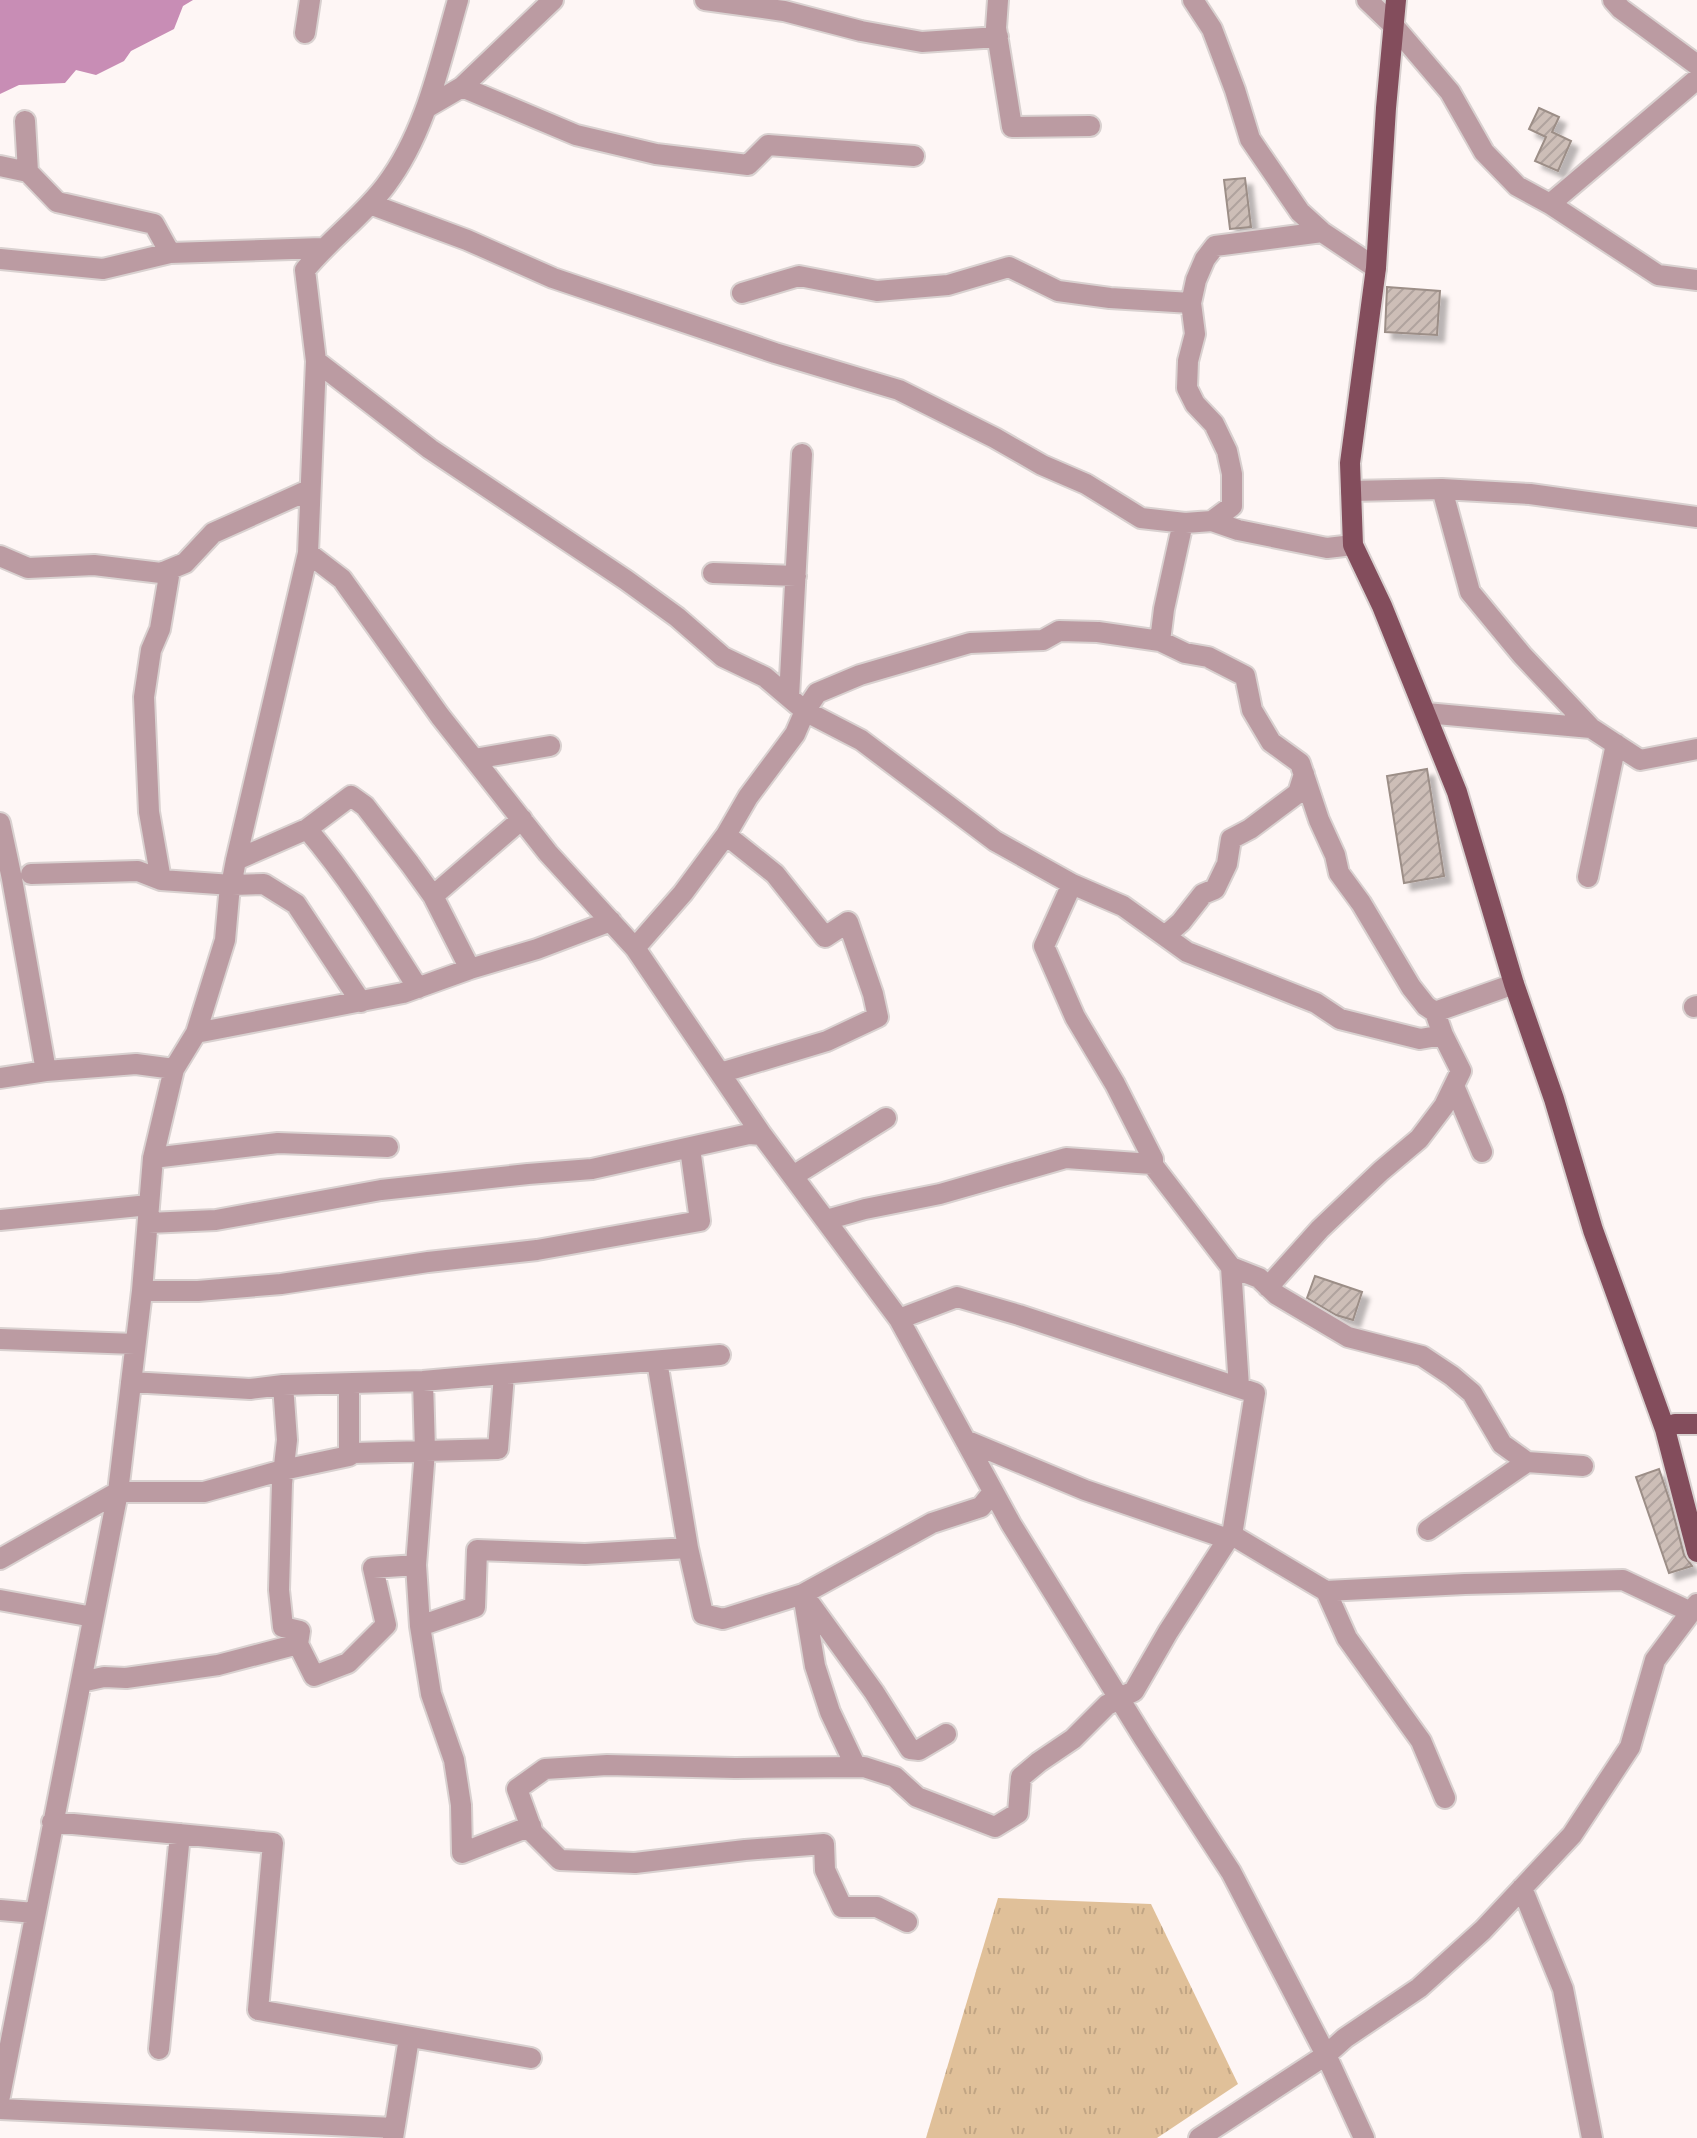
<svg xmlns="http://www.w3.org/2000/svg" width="1697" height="2138" font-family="'DejaVu Sans',sans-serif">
  <defs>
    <pattern id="park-tufts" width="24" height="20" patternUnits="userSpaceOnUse" patternTransform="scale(2)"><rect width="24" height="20" fill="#e0c099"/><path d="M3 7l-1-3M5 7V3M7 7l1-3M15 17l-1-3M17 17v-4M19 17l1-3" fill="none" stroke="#c1a584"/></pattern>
    <pattern id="building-hatch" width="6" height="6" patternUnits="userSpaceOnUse" patternTransform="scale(2)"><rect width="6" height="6" fill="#cdbeb7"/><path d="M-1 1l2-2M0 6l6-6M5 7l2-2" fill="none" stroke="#b0a39e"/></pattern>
    <filter id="shadow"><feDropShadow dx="7" dy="7" stdDeviation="2" flood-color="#0004"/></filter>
  </defs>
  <rect width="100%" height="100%" fill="#fef6f5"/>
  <path fill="url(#park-tufts)" d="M998,1898L1151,1904L1238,2084L1157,2138H926Z"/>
  <path fill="#c88db5" d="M0,0H193L183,6L174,29L131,51L124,61L96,75L76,70L65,83L19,85L0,94Z"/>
  <path fill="url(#building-hatch)" stroke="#9c8e87" stroke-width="2" filter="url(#shadow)" d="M1539,108L1559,117L1552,132L1571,141L1558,171L1535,161L1546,137L1529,129Z
    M1245,178L1251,227L1230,229L1224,180Z
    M1387,287L1440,291L1437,335L1385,332Z
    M1427,769L1444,876L1404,883L1387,776Z
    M1315,1276L1362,1292L1353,1320L1336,1315L1307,1298Z
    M1659,1469L1671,1505L1684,1555L1692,1566L1669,1573L1636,1477Z"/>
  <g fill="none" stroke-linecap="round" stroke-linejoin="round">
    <defs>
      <path id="minor" d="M705,0L784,11L861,31L922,42L998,37
        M998,0L996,28L1012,127L1090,126
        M1193,0L1212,29L1235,90L1250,139L1300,212L1322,232L1376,268
        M1367,0L1393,25L1450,92L1484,152L1517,186L1550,204L1658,275L1697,280
        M1613,0L1621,9L1697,65
        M305,33L310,0
        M462,87L576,135L656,154L748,165L768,145L914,156
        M426,108L462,87L553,0
        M25,121L28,172L57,202L154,224L170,253L322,248
        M0,166L28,172
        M370,204L467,240L553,278L775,353L899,390L995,438L1042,465L1086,484L1141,518L1185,523L1212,521L1232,506V474L1227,451L1214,424L1195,404L1187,388L1188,361L1195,334L1191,303L1196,280L1205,259L1215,246L1322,232
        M1550,204L1697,79
        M0,259L103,269L170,253
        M742,293L799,276L877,291L948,285L1009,267L1058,291L1110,298L1191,303
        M316,361L430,449L626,580L677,617L723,657L765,677L805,711L817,693L860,675L970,643L1043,640L1059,631L1098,632L1160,641L1164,609L1182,527L1185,523
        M1442,489L1470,592L1522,655L1591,728L1640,760L1697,749
        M1351,491L1442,489L1530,494L1697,517
        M1212,521L1238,530L1327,548L1353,545
        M308,553L342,579L440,716L548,853L635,948L762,1135L899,1319L1011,1524L1143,1737L1231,1872L1326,2055L1199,2138
        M0,556L28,568L94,565L161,573L185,563L213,533L309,490
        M170,570L160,629L151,650L144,697L149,812L161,880L232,885L264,884L296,904L361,1002
        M713,573L796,576
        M1160,641L1185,653L1208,657L1245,676L1252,710L1271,742L1300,763L1319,820L1335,855L1339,873L1361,903L1411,987L1426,1006L1435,1012
        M789,697L802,454
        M1426,713L1591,728
        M474,759L550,746
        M0,823L12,879L46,1071L136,1064L174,1069
        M307,829C349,878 383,933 418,988
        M236,860L307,829L351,796L365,806L410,864L433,896L470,969
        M31,874L138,871L161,880
        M1588,877L1616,744
        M1072,884L1044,946L1075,1017L1115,1084L1153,1159V1166
        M433,896L522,819
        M1165,936L1181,922L1203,894L1215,889L1227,864L1231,839L1250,829L1298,793L1304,774
        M635,948L683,893L726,835L748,797L795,734L805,711L861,740L995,841L1072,884L1123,906L1187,952L1316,1003L1340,1019L1420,1039L1443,1035L1435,1012L1514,984
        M1694,1007L1697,1006
        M196,1033L403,993L470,969L537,949L611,921
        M720,1073L827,1041L878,1017L873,994L848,922L825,937L775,874L726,835
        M0,1078L46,1071
        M1454,1086L1482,1152
        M153,1158L278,1143L388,1147
        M793,1176L886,1118
        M0,1220L149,1205
        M826,1220L865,1209L940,1194L1066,1158L1152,1164L1231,1267L1259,1278L1277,1295L1348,1337L1422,1356L1452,1376L1472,1393L1502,1444L1527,1462L1583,1466
        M148,1223L216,1220L381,1190L528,1174L592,1169L749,1134L762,1135
        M1231,1267L1239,1387
        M1268,1287L1320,1229L1381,1171L1419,1139L1444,1106L1461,1071L1443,1035
        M142,1291H198L281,1284L428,1262L537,1250L700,1221L690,1148
        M899,1319L957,1297L1019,1315L1255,1393L1232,1535
        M0,1339L135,1344
        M657,1361L688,1548
        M131,1382L250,1389L283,1385L423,1381L720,1355
        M283,1385L287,1440L282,1483L279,1590L283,1627L300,1631L298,1644
        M349,1456L353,1453L498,1449L504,1375
        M1428,1530L1527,1462
        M1228,1539L1232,1535L1326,1591L1465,1584L1623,1580L1691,1612
        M0,1559L118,1492H204L283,1470L349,1456V1385
        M416,1565L425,1451L423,1381
        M1326,1591L1347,1638L1421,1741L1445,1798
        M0,1600L93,1617
        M420,1626L431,1694L454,1760L461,1805L462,1853L531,1826
        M81,1682L104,1677L126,1678L218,1665L298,1644L314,1676L348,1663L386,1625L373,1568L416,1565L420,1626L475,1607L477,1550L585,1554L688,1548L703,1614L723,1619L803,1594L932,1523L981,1507L993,1492
        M856,1767L830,1712L815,1666L803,1594L874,1692L910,1749L919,1750L946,1734
        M52,1822L273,1843L258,2010L531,2058
        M1522,1888L1563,1989L1592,2138
        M0,1910L34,1913
        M907,1922L877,1907H842L825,1870L824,1844L745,1850L635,1863L560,1860L533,1833L517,1789L545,1769L607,1765L735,1768L864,1767L895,1777L917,1797L995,1827L1018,1813L1021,1777L1039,1762L1073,1739L1107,1705L1134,1691L1168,1632L1228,1539L1085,1490L965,1440
        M159,2049L180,1834
        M0,2096L118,1492L142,1291L153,1158L174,1069L196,1033L225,940L229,896L236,860L308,553L316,361L305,270C330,239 363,216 386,185C426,132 440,62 458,0
        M0,2109L394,2128
        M393,2138L409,2038
        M1364,2138L1326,2055L1345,2038L1419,1988L1483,1930L1572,1835L1630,1747L1655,1660L1697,1604"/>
      <path id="major" d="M1396,0L1386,108L1376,268L1350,463L1353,545L1382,606L1457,792L1514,984L1554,1099L1593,1230L1665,1429
        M1697,1424H1675L1665,1429L1697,1552"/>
    </defs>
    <use href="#minor" stroke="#d9d1d0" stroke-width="24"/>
    <use href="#major" stroke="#d9d1d0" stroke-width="24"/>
    <use href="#minor" stroke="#bb9ba2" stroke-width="20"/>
    <use href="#major" stroke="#834d5c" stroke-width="20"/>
  </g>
</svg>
